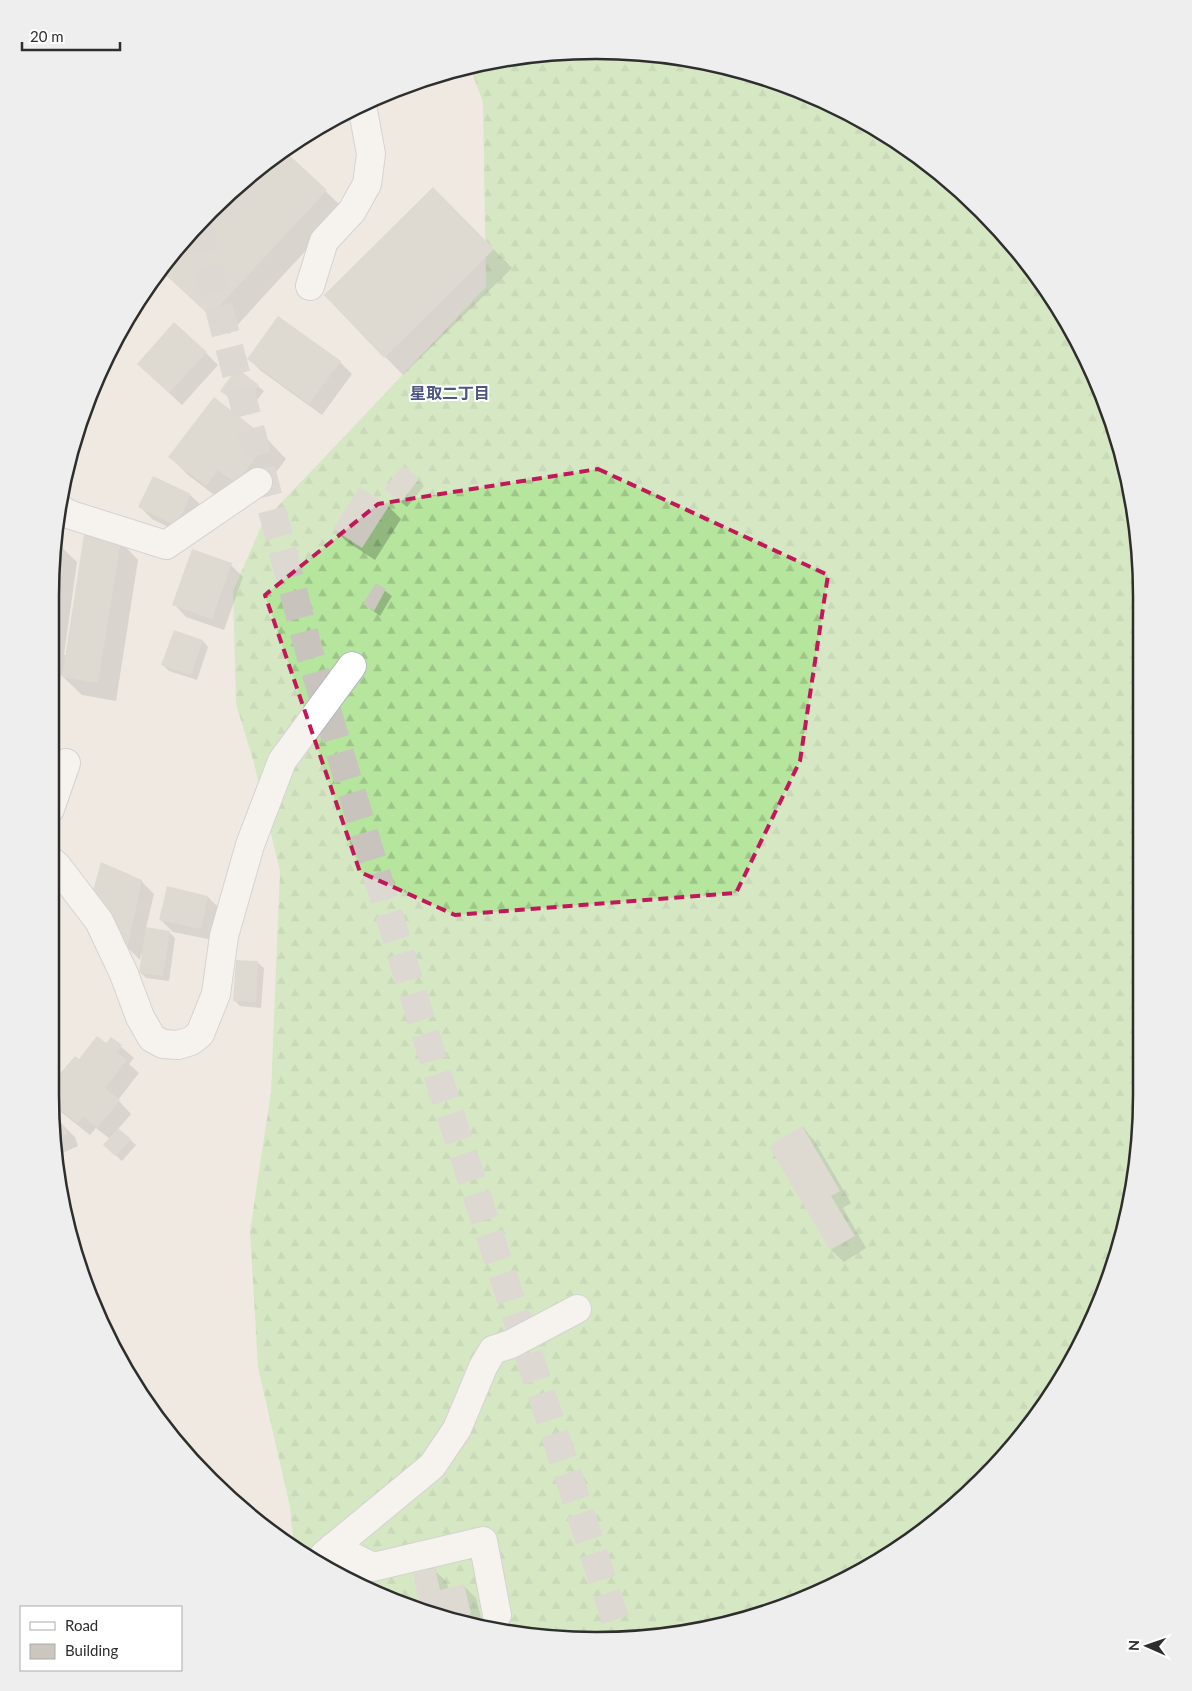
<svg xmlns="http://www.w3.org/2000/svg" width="1192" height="1691" font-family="Lato,'Noto Sans JP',sans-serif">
  <defs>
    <pattern id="forest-firs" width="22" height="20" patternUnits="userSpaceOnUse" patternTransform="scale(1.25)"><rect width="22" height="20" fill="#b6e59e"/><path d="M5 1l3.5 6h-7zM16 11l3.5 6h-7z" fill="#9dc588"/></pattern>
  </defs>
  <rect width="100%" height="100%" fill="#efe9e1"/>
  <path fill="url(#forest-firs)" d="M631,51L737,69L837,106L928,163L1006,236L1086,355L1123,454L1137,524L1141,1130L1123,1236L1086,1336L1029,1427L956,1505L837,1585L702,1631L631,1640L525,1636L387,1599L323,1568L294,1547L290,1507L258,1367L250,1231L271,1092L280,871L254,763L236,704L233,591L263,522L486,287L483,102L470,67L524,55Z"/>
  <path fill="#0003" d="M284,151L344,209L229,334L160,268L236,186Z
    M452,207L512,268L403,375L325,295Z
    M206,353L218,365L182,405L151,376Z
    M249,359L340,362L352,374L322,415L261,371Z
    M258,386L264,391L248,412L227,396Z
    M268,440L286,459L255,500L225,503L188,475L170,457Z
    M403,467L424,486L407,507L391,494Z
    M361,489L389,507L401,519L375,560L346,541L334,529Z
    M190,495L203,507L188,537L152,519L140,507Z
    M120,541L138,560L116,701L82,695L61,675L50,759V596L55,544H58L77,562L64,655H67Z
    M231,565L243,577L224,630L186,617L174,604Z
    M376,584L392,596L380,616L364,604Z
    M203,641L208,647L197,680L169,671L163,665Z
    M141,881L154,894L146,928L169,932L175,938L169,981L146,978L140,972L143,955L141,954L140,960L128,948L93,893Z
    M208,897L220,909L213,940L173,932L160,919Z
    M258,963L264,968L261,1008L240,1006L234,1000Z
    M112,1039L134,1058L129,1064L139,1073L118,1100L131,1114L118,1129L136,1145L122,1161L111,1151L110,1139L96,1128L90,1135L61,1112L51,1102L79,1061L106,1045Z
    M53,1120L56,1127L62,1124L75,1137L78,1146L58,1155Z
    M802,1128L814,1140L851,1203L843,1208L866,1248L844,1262L831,1250L770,1147Z
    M233,1502L250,1511L262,1524L236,1506Z
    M434,1570L447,1582L448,1589L463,1585L476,1598L483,1625L422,1609Z"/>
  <path fill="#cbc7bf" d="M285,151L327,190L210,316L159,269L236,186Z
    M433,187L494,249L384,358L324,295Z
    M278,316L341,361L309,404L247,359Z
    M174,322L207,352L169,393L137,364Z
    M237,368L259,385L242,407L220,391Z
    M214,397L269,440L236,483L218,470L206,486L168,457Z
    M403,465L419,479L401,502L384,489Z
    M153,476L191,494L176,526L138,507Z
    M360,487L389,506L362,548L333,529Z
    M84,534L121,540L98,683L62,677Z
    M55,542L59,543L50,601V596Z
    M192,549L232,563L212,619L172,605Z
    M376,583L386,589L374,611L363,604Z
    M174,630L203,640L191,675L161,665Z
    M101,862L142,880L127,949L92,894Z
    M167,886L208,896L201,929L159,920Z
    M146,927L170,931L163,976L139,973Z
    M236,960L258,961L256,1002L233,1001Z
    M97,1036L106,1043L111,1037L122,1045L117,1052L127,1060L105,1088L120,1100L97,1128L83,1116L78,1123L51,1103L50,1096L53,1093L50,1090V1085L75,1056L79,1059Z
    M62,1123L67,1134L56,1139L54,1126Z
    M802,1126L840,1191L831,1196L855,1236L830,1250L769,1146Z
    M118,1128L131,1139L115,1156L103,1145Z
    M231,1500L250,1510L248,1514L236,1506Z
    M435,1568L440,1590L464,1584L471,1614L457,1618L421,1609L413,1574Z"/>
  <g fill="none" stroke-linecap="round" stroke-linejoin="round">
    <path stroke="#c8c4bd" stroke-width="28" stroke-dasharray="28 14" stroke-linecap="butt" d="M199,225L207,263L309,651L443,1092L622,1640"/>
    <defs>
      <path id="street" d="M310,286L324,241L352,211L367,184L371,154L362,105
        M59,509L71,515L166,545L258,482
        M50,809L66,763
        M50,860L57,866L99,921L124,974L140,1017L152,1038L163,1044L178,1045L191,1041L200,1034L216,994L224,936L250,845L282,761L352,666
        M333,1547L373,1567L483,1541L497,1615
        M319,1565L324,1555L432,1466L457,1429L483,1367L493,1350L511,1344L577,1309"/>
    </defs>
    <use href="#street" stroke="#b4b7c1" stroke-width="30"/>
    <use href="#street" stroke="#fff" stroke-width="28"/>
  </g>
  <path d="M0 0H1192V1691H0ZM598,469L828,575L800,761L736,893L455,915L360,872L265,595L378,504Z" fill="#efe9e1" fill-opacity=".55" fill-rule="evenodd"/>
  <path fill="none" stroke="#c2185b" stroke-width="4" stroke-dasharray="10 6" stroke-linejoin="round" d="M598,469L828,575L800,761L736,893L455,915L360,872L265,595L378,504Z"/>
  <g text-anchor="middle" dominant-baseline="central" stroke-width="4" stroke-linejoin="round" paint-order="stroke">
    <g font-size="16" font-weight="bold" fill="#4d5680" stroke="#fff">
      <text x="450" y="392">星取二丁目</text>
    </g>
  </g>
  <path d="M0 0H1192V1691H0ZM596 59H596A537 537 0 0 1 1133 596V1095A537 537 0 0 1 596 1632H596A537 537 0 0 1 59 1095V596A537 537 0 0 1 596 59Z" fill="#eee" fill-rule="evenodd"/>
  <path fill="none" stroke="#2e2e2e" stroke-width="2.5" d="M596 59H596A537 537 0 0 1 1133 596V1095A537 537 0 0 1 596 1632H596A537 537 0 0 1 59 1095V596A537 537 0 0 1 596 59Z"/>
  <rect x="20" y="1606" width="162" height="65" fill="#ffffff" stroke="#ababab"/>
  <rect x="30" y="1622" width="25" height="8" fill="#ffffff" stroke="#ababab"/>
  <text x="65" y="1631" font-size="15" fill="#2e2e2e">Road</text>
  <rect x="30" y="1644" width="25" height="15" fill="#cbc7bf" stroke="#ababab"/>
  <text x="65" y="1656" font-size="15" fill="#2e2e2e">Building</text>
  <g transform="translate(1147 1646) rotate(272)" stroke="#ffffff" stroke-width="4" paint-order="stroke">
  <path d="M0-4L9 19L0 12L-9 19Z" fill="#2e2e2e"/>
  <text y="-8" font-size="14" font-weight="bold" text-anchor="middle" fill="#2e2e2e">N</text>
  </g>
  <path d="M22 42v8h98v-8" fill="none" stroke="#2e2e2e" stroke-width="2.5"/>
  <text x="30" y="42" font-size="15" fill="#2e2e2e" stroke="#ffffff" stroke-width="4" paint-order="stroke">20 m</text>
</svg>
